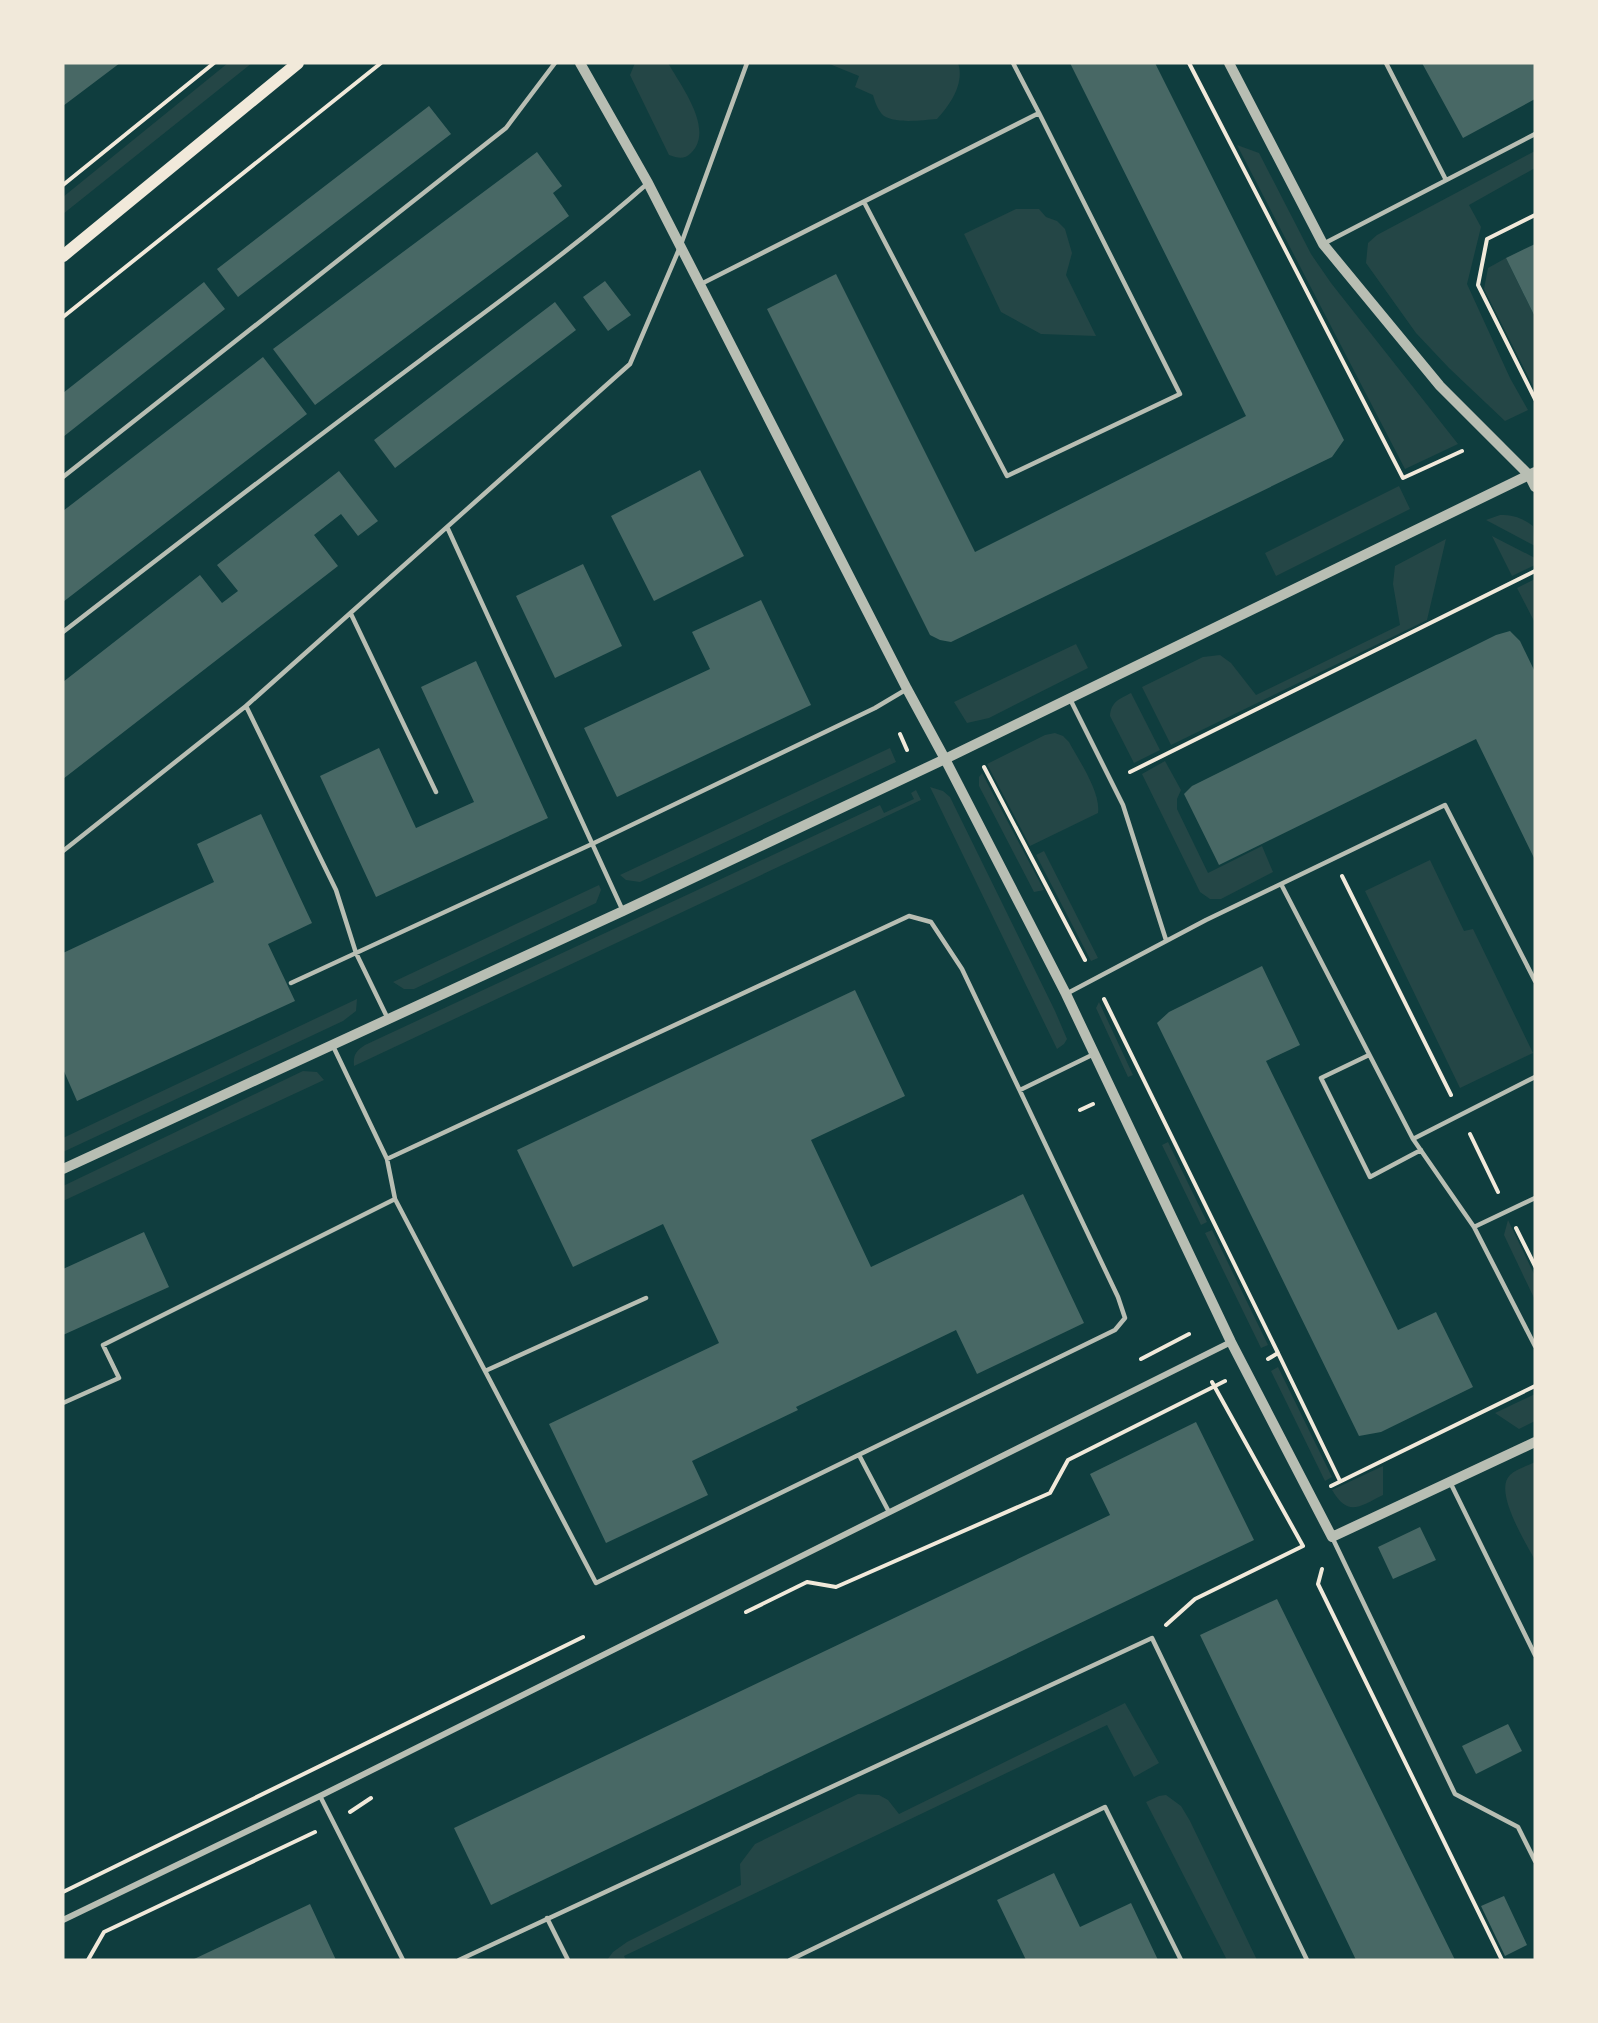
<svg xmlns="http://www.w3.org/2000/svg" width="1598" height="2023" font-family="Georgia,serif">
  <rect width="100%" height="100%" fill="#0f3d3e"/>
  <path fill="#244646" d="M228,63H252L63,214V197Z
    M635,63H668C681,86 715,130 691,153C684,160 678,158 669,155L630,75Z
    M827,63H958C965,83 950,105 937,119C923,120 897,124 884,116C878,111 875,102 873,95L855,87L859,76Z
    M1237,145L1259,153L1311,254L1331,283L1458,444L1405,469Z
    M1535,151V168L1469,205L1481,227L1467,284L1510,378L1528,410L1505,421L1449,368L1416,333L1366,263L1368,243L1377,235Z
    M1016,209H1039L1046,217L1057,221L1065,229L1072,253L1066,275L1096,336L1041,334L1001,312L964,234Z
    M1506,258L1535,317V390L1484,289L1488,268Z
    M1399,486L1410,509L1276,576L1265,553Z
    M1500,515C1514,515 1522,518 1533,526L1535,546L1486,520Z
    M1492,536L1535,558V565L1512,576Z
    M1446,539L1427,620L1171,745L1142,687L1203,657L1220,655L1231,663L1256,695L1400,625L1393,584L1395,566Z
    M1535,579V623L1517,588Z
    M1076,644L1088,668L989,718L967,723L954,702Z
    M1131,693L1160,750L1134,763L1110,716C1111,702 1119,699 1131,693Z
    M1055,733L1063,736L1069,742C1079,761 1101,792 1098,813L1030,846L987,764L1045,735Z
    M890,748L896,762L640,882L626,880L620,875Z
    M1165,761L1181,790L1177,799V809L1208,873L1262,846L1273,872L1221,899H1210L1200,892L1142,774Z
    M982,773L1044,890L1034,892L979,786V777Z
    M930,787L943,791L950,797L1055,1011L1067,1039L1064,1044L1057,1049Z
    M916,790L921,800L354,1066C353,1055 356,1051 365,1045L880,805L884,813L914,799L911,793Z
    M1044,851L1098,958L1091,961L1036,855Z
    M1430,860L1464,931L1473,929L1533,1053L1460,1088L1365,891Z
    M599,885L601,890L596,903L414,989H404L393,982Z
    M357,999L356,1011L343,1021L63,1152V1138Z
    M1099,1002L1133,1075L1128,1077L1096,1008Z
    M303,1071L317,1072L324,1080L63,1201V1186Z
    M1168,1142L1207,1222L1201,1225L1162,1145Z
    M1508,1220L1535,1276V1300L1504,1235Z
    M1212,1230L1268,1345L1261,1348L1205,1233Z
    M1278,1367L1332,1477L1325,1481L1271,1371Z
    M1535,1394V1421L1519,1429L1495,1413Z
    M1535,1462V1560C1526,1543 1493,1491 1510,1475C1516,1469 1527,1466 1535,1462Z
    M1383,1466V1495C1359,1507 1348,1517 1332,1490Z
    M1125,1703L1159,1763L1134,1777L1107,1725L624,1956L626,1960H607L613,1952L627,1942L741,1885L740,1864L755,1844L858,1794L879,1795L888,1800L899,1814Z
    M1166,1795L1181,1806L1190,1821L1257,1960H1227L1146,1802L1159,1796Z"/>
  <path fill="#486865" d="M63,63H120L63,106Z
    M1070,63H1155L1344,440L1332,457L951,642L940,640L930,635L767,309L836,274L975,552L1246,416Z
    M1422,63H1535V99L1463,138Z
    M429,106L451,134L238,297L217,269Z
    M537,152L562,186L553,193L569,216L315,405L273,349Z
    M1535,244V317L1506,258Z
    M605,281L631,315L608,331L583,297Z
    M204,282L225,309L63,437V393Z
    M555,302L576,330L395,468L374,440Z
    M263,357L307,414L63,602V511Z
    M700,470L744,556L654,601L611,516Z
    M339,471L378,521L358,536L341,514L314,535L338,566L63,779V682L200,575L222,603L238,591L217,565Z
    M583,564L622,646L555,678L516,596Z
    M761,600L811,705L617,797L584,728L710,669L692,632Z
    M1510,631L1520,641L1535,672V860L1476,739L1219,865L1184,794L1192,786L1496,635Z
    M476,661L548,818L376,897L320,776L379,748L416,828L474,802L421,687Z
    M261,814L312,923L268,944L295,1001L77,1101L63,1069V953L214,882L197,844Z
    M1262,966L1300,1045L1266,1061L1398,1330L1436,1312L1473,1387L1381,1432L1359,1436L1157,1023L1169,1012Z
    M855,990L905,1096L811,1140L871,1267L1023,1194L1084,1323L977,1374L956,1330L796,1407L798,1410L692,1461L708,1495L606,1543L549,1424L719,1343L663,1224L573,1267L517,1150Z
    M144,1232L169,1287L63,1335V1269Z
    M1196,1422L1254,1540L491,1905L454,1828L1110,1515L1090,1474Z
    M1420,1527L1436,1560L1393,1579L1378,1547Z
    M1277,1599L1455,1960H1356L1200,1635Z
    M1508,1724L1522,1751L1476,1774L1462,1746Z
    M1054,1873L1080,1927L1131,1903L1158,1960H1026L997,1900Z
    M1504,1896L1527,1945L1505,1956L1481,1906Z
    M310,1904L336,1960H192Z"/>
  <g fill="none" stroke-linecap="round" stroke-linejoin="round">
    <path stroke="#f1e9da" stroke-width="4" d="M1189,63L1403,478L1462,451
      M63,185L214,63
      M1535,215L1487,239L1478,285L1535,399
      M63,317L381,63
      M900,734L907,750
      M984,767L1085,960
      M1130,772L1535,571
      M1342,876L1451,1095
      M1104,999L1278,1353
      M1080,1110L1093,1104
      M1470,1134L1498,1192
      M1516,1228L1535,1266
      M1141,1359L1189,1334
      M1268,1359L1278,1353L1340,1481
      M1331,1486L1535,1386
      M1322,1569L1318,1584L1502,1960
      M746,1612L807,1582L836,1587L1050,1493L1068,1460L1225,1381
      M1166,1625L1195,1599L1303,1546L1212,1382
      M350,1812L371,1798
      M63,1892L583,1637
      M88,1960L104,1932L315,1832"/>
    <path stroke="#b8beb3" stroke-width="4.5" d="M1013,63L1039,113
      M1386,63L1446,180
      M1325,243L1535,134
      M701,284L1039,113L1180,394L1007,476L864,202
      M63,477L506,128L555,63
      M448,529L623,911
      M351,614L436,792
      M63,632C182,540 301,449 422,359C498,302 577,246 648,183
      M1070,699L1123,805L1166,940
      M63,851L246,706
      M1281,884L1413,1139L1474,1227L1535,1346
      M291,983L592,844L875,708L907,689
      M1066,994L1206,920L1445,805L1535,981
      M388,1019L356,953L336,890L246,706L630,364L680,247L747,63
      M1369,1055L1321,1078L1370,1177L1421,1150
      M1020,1090L1094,1054
      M1413,1139L1535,1077
      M387,1159L395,1199
      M1474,1227L1535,1198
      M485,1371L646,1298
      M63,1403L119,1378L103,1345L395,1199L596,1583L1115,1330L1125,1318L1118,1297L962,969L931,922L909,916L387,1159L333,1046
      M859,1455L889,1512
      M1450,1482L1535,1655
      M1332,1537L1455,1794L1518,1827L1535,1861
      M320,1796L403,1960
      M547,1918L568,1960
      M459,1960L1152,1638L1307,1960
      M790,1960L1105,1807L1181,1960"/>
    <path stroke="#b8beb3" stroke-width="6" d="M63,1920L320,1796L1231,1342"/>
    <path stroke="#b8beb3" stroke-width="10" d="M580,63L648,183L907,689L945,759L1066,994L1231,1342L1332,1537L1535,1442
      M1229,63L1323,244L1440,386L1529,475L1535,487
      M63,1169L623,911L945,759L1535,472"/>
    <path stroke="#f1e9da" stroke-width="12" d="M63,256L298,63"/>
  </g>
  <rect width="1598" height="2023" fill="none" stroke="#f1e9da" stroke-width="129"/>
</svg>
